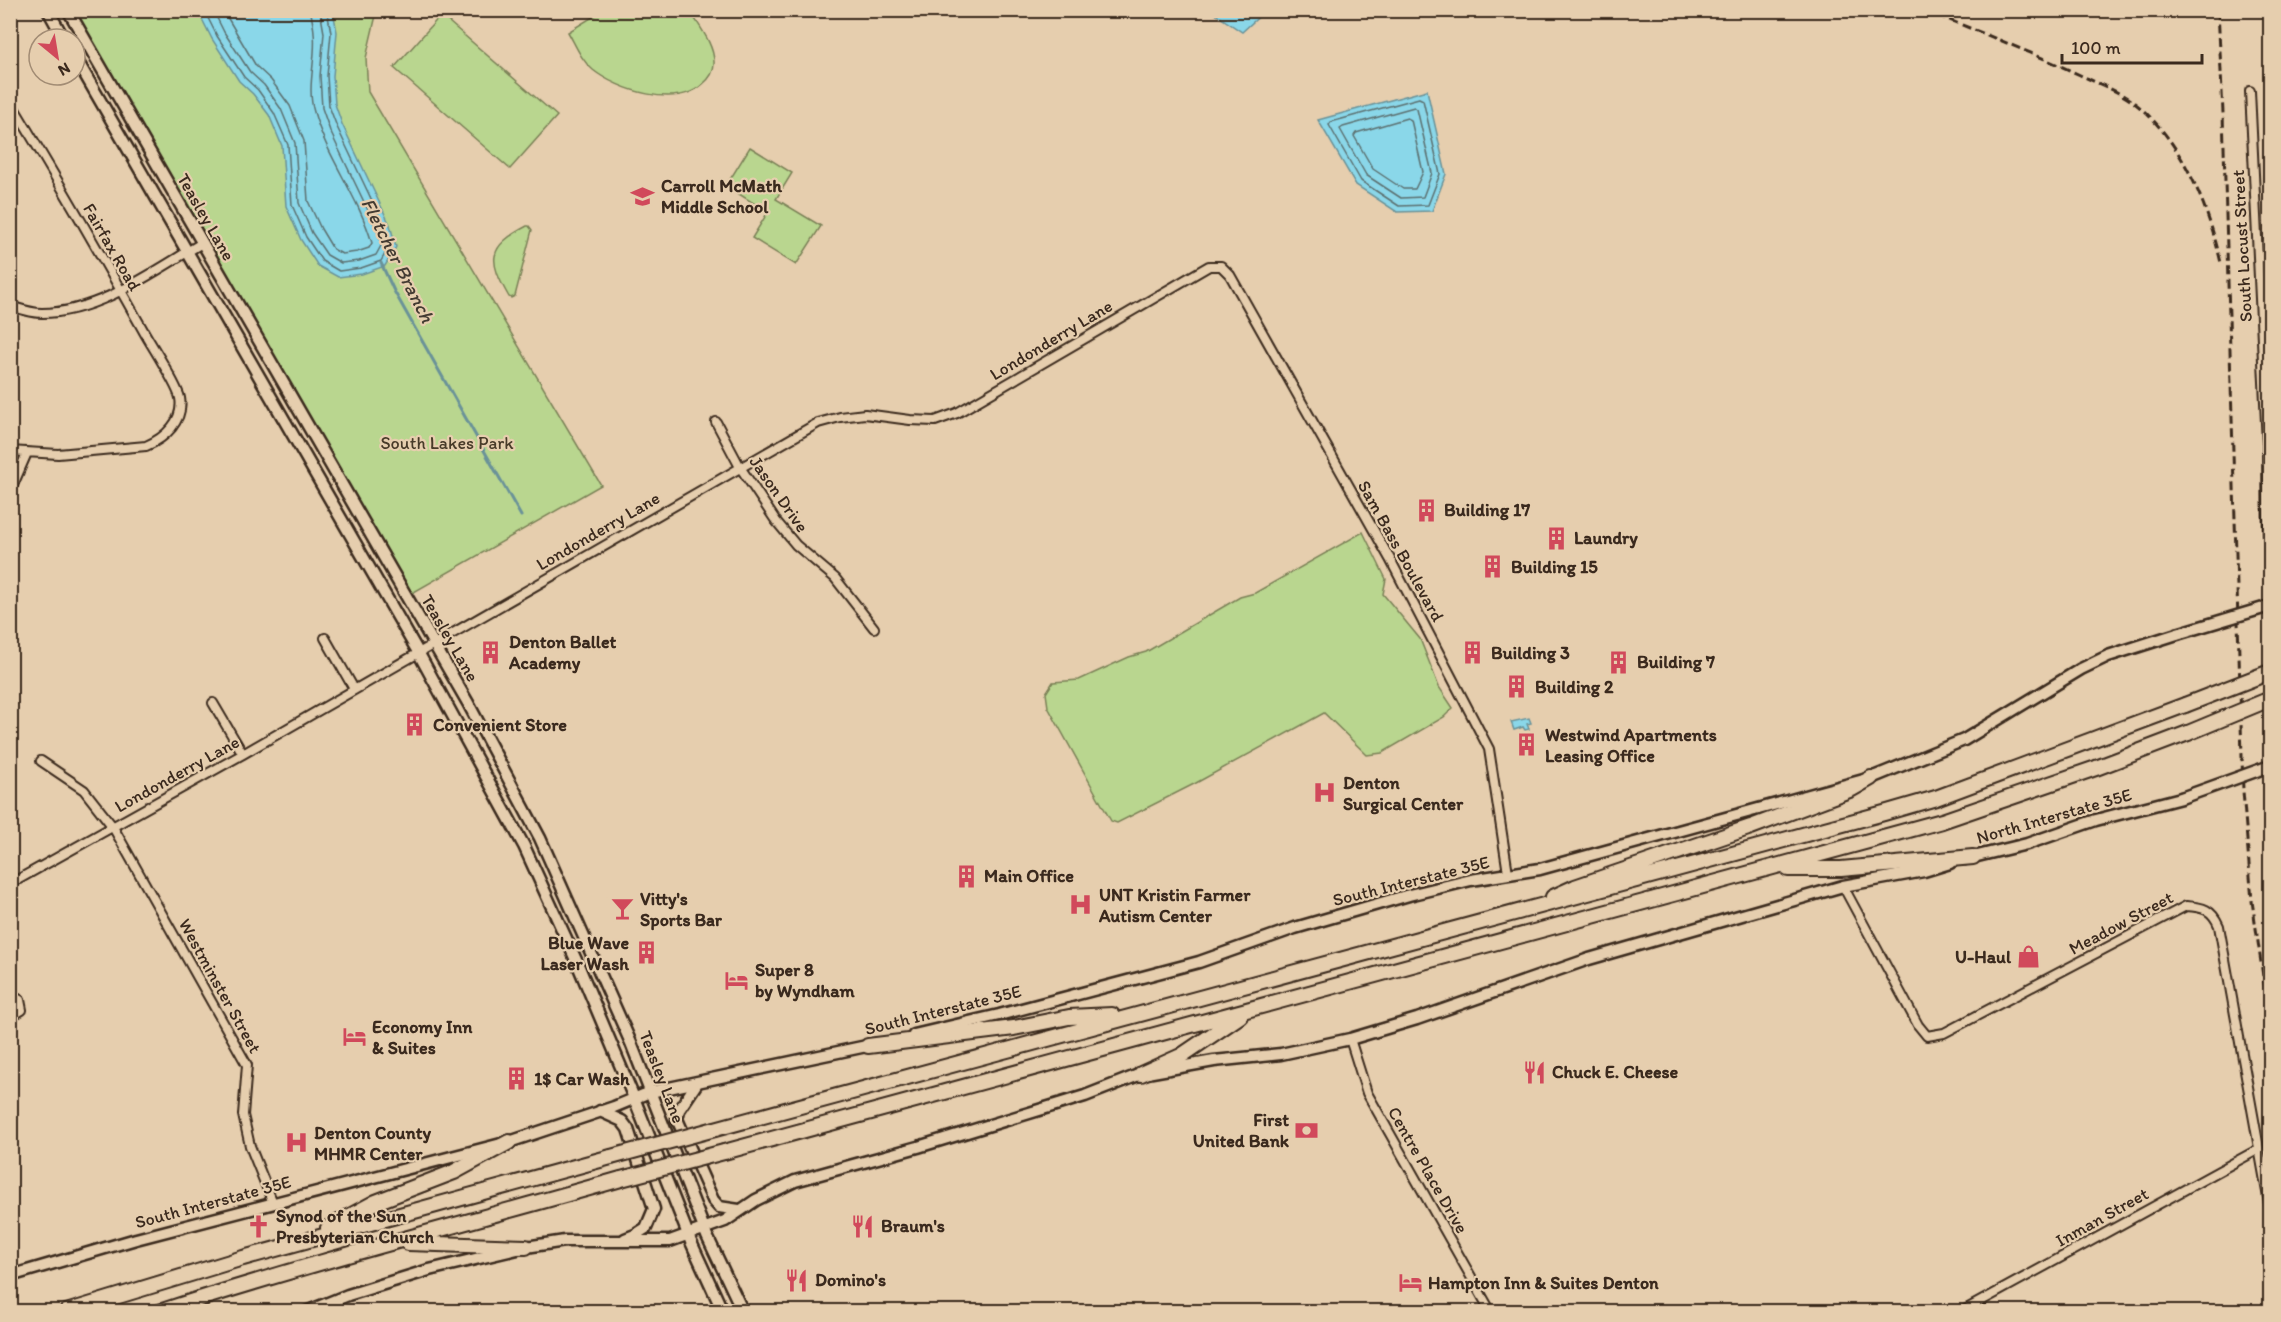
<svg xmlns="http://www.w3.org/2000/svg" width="2281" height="1322" font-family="Itim,sans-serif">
  <rect width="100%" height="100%" fill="#e6ceae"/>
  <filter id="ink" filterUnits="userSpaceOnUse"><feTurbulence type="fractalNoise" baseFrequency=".0167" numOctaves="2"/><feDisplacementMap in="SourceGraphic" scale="12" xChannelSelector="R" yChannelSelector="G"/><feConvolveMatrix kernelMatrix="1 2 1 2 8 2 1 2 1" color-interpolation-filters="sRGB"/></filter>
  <g filter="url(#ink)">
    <path fill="#b9d68f" stroke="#7a8056" stroke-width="1.5" d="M604,10L690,11C699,26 715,45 714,64C714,72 709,79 703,84C676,109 618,90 593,70C581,60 575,44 568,32Z
      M68,11H377L366,58L368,92L601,485L407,596Z
      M441,15L557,116L510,169L394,68Z
      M750,147L792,173L776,199L821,226L796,265L752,238L768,212L726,186Z
      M527,226H529L532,230L515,296L511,298L509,297C488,260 487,247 527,226Z
      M1363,532L1386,579L1383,594L1420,639L1439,687L1453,708L1444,717L1382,753L1367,755L1324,713L1196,783L1117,823L1111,821L1048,707L1046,693L1053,682L1079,680L1129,657L1146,652L1240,597L1255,593Z"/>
    <path fill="#8ad7e9" stroke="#6a9298" stroke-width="1.5" d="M198,11H333L337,32L333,76L335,104L342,124L390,225L396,247L385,266L362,274L338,277L318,266L301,240L286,206L282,146L269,115L253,94L239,81L212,39Z
      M1211,11H1265L1242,32Z
      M1427,90L1446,174L1432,211L1397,212L1356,185L1318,120Z
      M1529,718L1531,723L1527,724L1529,729L1525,730L1523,727L1514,730L1511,722Z"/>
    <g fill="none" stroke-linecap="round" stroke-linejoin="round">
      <path stroke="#5b6f6f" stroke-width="1.5" d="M204,10L217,36L244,77L258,90L274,113L288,145L292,205L306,237L322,261L339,271L361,268L381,261L390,245L384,226L337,127L329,106L327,76L331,33L327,10
        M213,10L224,32L250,72L264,85L281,109L295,143L299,203L312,233L327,255L341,263L359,261L376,255L382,244L377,229L330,131L322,108L320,76L324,33L320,10
        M223,10L256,66L271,80L290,106L304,141L308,201L321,229L333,249L342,254L357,252L369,248L372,243C359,197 327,158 314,112C306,86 317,59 314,33C314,26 311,18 311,10
        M1419,98L1423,100L1440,174L1428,205L1399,206L1361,181L1329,125L1331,122Z
        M1414,107L1417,109L1432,173L1423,197L1401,198L1366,175L1340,129L1343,127Z
        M1407,118L1411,120L1423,172L1415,189H1403L1373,169L1354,136L1356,133Z"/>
      <path stroke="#6a9298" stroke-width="3" d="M381,263L394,291L521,516"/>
      <defs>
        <path id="street" d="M2250,91L2267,444L2268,536L2270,543
          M10,101C56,177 100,253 143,330C151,345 177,384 180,398C184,421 165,438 146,446L58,454L10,451
          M10,306C20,309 32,313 42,313C98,313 156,270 202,243
          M716,422L740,467L776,521L796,545L835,578L874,628
          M10,492L27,453
          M325,638L354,689
          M213,703L243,754
          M41,761L84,790L113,827L247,1065L243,1115L250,1146L273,1203
          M10,884L243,754L818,423L840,417L865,414L910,420L935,421L957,413L1209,266H1221L1230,275L1390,559L1489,749L1508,873
          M1843,886L1918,1025L1927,1036L1944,1033L2186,906C2203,907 2212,909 2219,926L2270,1209
          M10,994L20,1000L22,1010L10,1017
          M1350,1039L1367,1093L1491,1312
          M1961,1312L2259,1149"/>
        <path id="secondary" d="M48,10L64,39
          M68,10L468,703L540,838L631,1043L707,1236L743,1312
          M75,57L418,652L524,846L576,960L634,1098L691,1242L723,1312
          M1965,859L2027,844L2096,820L2181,798
          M914,1035L999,1015L1199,962L1295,928L1409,895L1471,880L1540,869L1871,778L1964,740L2081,669L2108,656L2177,634
          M697,1083L679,1110L677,1119L713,1200L719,1207L739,1210
          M600,1111L622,1121L628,1129L654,1209L646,1228L635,1235L625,1239
          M10,1276L136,1239L509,1142L614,1107L650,1092L876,1044
          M306,1312L348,1295L429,1270L526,1247L565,1241H670L725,1221L756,1200L795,1181L918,1147L1085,1096L1141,1074L1214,1061L1281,1054L1350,1039L1417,1019L1589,959L1843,886L1924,871L1950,863"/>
        <path id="highway" d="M1788,869H1841L1973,857
          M1553,897L1575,887L1751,827L1852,789L1871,778
          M868,1046L1014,1028L1069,1017L1112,1015
          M1141,1074L1181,1056L1240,1016
          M715,1129L1884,813L1936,798L2185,705
          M724,1152L1942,821L2096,768L2188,733
          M328,1228L376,1202L454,1172L509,1142
          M408,1243L526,1247
          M66,1312L243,1258L611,1157
          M159,1312C311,1262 467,1223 621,1179"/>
      </defs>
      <use href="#street" stroke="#3b2a1e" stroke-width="12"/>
      <use href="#secondary" stroke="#3b2a1e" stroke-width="15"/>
      <use href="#highway" stroke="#3b2a1e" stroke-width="18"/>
      <use href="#street" stroke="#e6ceae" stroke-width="8"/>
      <use href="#secondary" stroke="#e6ceae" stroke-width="10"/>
      <use href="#highway" stroke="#e6ceae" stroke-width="14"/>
      <path stroke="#3b2a1e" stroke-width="3" stroke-dasharray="9 4.5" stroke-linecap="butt" d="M1924,10C1977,31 2029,51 2080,75C2099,84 2121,92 2137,105C2183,143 2208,206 2221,263
        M2218,10L2223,113L2243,791L2252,901L2270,1024"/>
      <defs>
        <path id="secondary-bridge" d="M2177,634L2270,606
          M2181,798L2270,766"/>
        <path id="highway-bridge" d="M2185,705L2270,672
          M2188,733L2270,699
          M611,1157L715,1129
          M621,1179L724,1152"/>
      </defs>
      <use href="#secondary-bridge" stroke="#3b2a1e" stroke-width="15" stroke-linecap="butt"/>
      <use href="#highway-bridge" stroke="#3b2a1e" stroke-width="18" stroke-linecap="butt"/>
      <use href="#secondary-bridge" stroke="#e6ceae" stroke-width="10"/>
      <use href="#highway-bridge" stroke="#e6ceae" stroke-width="14"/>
    </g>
  </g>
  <defs>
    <symbol id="school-bare" viewBox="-9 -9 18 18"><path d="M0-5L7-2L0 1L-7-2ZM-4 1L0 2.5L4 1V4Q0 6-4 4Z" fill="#d1495b" stroke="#e6ceae" stroke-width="2.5" paint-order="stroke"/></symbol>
    <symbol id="building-bare" viewBox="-9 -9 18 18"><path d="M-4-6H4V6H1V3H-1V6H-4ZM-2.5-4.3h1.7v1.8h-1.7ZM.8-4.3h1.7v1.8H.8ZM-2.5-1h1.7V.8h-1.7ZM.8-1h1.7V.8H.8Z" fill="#d1495b" stroke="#e6ceae" stroke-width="2.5" paint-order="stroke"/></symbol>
    <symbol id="hospital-bare" viewBox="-9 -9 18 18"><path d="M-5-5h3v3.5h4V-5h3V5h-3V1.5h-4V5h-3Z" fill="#d1495b" stroke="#e6ceae" stroke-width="2.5" paint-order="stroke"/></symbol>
    <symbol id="bar-bare" viewBox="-9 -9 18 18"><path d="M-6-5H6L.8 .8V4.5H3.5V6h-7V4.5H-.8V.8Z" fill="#d1495b" stroke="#e6ceae" stroke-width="2.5" paint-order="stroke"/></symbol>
    <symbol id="shop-bare" viewBox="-9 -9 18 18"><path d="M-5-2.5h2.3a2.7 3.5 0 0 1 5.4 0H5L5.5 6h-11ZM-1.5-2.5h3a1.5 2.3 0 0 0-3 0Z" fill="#d1495b" stroke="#e6ceae" stroke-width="2.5" paint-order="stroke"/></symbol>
    <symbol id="hotel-bare" viewBox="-9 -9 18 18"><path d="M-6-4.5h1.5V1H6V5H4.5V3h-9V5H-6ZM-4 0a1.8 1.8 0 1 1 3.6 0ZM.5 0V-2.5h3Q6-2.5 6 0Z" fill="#d1495b" stroke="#e6ceae" stroke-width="2.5" paint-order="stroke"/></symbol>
    <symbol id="restaurant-bare" viewBox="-9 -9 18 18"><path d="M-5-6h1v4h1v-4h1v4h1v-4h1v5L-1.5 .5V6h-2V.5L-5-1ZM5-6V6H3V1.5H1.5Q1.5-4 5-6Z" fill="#d1495b" stroke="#e6ceae" stroke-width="2.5" paint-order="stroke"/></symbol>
    <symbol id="bank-bare" viewBox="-9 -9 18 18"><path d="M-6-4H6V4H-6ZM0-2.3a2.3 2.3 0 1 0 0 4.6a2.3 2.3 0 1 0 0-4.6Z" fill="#d1495b" stroke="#e6ceae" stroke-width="2.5" paint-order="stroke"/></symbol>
    <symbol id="church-bare" viewBox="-9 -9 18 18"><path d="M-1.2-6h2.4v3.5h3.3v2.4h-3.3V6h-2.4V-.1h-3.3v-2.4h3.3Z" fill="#d1495b" stroke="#e6ceae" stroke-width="2.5" paint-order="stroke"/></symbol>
  </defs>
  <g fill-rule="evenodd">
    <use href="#school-bare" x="626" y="180" width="33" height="33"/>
    <use href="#building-bare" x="1410" y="494" width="33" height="33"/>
    <use href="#building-bare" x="1540" y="522" width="33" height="33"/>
    <use href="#building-bare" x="1476" y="550" width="33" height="33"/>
    <use href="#building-bare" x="474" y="636" width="33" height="33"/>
    <use href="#building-bare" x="1456" y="636" width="33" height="33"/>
    <use href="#building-bare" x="1602" y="646" width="33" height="33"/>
    <use href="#building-bare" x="1500" y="670" width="33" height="33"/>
    <use href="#building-bare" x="398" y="708" width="33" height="33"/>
    <use href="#building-bare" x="1510" y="728" width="33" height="33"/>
    <use href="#hospital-bare" x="1308" y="776" width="33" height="33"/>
    <use href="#building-bare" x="950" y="860" width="33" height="33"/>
    <use href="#hospital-bare" x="1064" y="888" width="33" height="33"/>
    <use href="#bar-bare" x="606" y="892" width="33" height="33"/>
    <use href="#building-bare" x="630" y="936" width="33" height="33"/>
    <use href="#shop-bare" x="2012" y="940" width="33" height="33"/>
    <use href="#hotel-bare" x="720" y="964" width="33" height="33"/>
    <use href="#hotel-bare" x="338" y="1020" width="33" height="33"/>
    <use href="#restaurant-bare" x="1518" y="1056" width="33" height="33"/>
    <use href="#building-bare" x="500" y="1062" width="33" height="33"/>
    <use href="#bank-bare" x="1290" y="1114" width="33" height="33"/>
    <use href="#hospital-bare" x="280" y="1126" width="33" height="33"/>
    <use href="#church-bare" x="242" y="1210" width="33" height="33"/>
    <use href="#restaurant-bare" x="846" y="1210" width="33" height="33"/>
    <use href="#restaurant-bare" x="780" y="1264" width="33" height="33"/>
    <use href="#hotel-bare" x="1394" y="1266" width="33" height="33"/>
  </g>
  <g text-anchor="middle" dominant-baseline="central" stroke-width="4.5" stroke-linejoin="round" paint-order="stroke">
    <g font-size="18" font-weight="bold" fill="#3b2a1e" stroke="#e6ceae" text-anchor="start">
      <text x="661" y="186">Carroll McMath<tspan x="661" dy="21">Middle School</tspan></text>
      <text x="1444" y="510">Building 17</text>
      <text x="1574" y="538">Laundry</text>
      <text x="1511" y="567">Building 15</text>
      <text x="509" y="642">Denton Ballet<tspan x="509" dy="21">Academy</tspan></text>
      <text x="1491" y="653">Building 3</text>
      <text x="1637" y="662">Building 7</text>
      <text x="1535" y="687">Building 2</text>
      <text x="433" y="725">Convenient Store</text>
      <text x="1545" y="735">Westwind Apartments<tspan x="1545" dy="21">Leasing Office</tspan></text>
      <text x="1343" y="783">Denton<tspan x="1343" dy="21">Surgical Center</tspan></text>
      <text x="984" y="876">Main Office</text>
      <text x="1099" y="895">UNT Kristin Farmer<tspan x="1099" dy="21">Autism Center</tspan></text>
      <text x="640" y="899">Vitty's<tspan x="640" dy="21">Sports Bar</tspan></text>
      <text x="629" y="943" text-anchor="end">Blue Wave<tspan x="629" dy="21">Laser Wash</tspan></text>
      <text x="2011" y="957" text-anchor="end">U-Haul</text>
      <text x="755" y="970">Super 8<tspan x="755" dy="21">by Wyndham</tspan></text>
      <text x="372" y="1027">Economy Inn<tspan x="372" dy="21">&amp; Suites</tspan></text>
      <text x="1552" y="1072">Chuck E. Cheese</text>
      <text x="534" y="1079">1$ Car Wash</text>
      <text x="1289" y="1120" text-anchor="end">First<tspan x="1289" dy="21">United Bank</tspan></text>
      <text x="314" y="1133">Denton County<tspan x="314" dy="21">MHMR Center</tspan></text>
      <text x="276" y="1216">Synod of the Sun<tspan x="276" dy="21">Presbyterian Church</tspan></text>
      <text x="881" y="1226">Braum's</text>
      <text x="815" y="1280">Domino's</text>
      <text x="1428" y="1283">Hampton Inn &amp; Suites Denton</text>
    </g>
    <g font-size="18" fill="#3b2a1e" stroke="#e6ceae">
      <text transform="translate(206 217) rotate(60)">Teasley Lane</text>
      <text transform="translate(2242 246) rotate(-93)">South Locust Street</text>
      <text transform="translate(112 247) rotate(60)">Fairfax Road</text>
      <text transform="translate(1051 340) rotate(-31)">Londonderry Lane</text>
      <text transform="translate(779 494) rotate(55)">Jason Drive</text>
      <text transform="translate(598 531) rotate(-30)">Londonderry Lane</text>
      <text transform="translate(1401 551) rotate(61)">Sam Bass Boulevard</text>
      <text transform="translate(450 638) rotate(60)">Teasley Lane</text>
      <text transform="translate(177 774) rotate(-29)">Londonderry Lane</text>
      <text transform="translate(2054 816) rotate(-16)">North Interstate 35E</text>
      <text transform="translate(1411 881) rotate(-14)">South Interstate 35E</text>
      <text transform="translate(2121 923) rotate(-28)">Meadow Street</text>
      <text transform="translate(220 986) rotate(61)">Westminster Street</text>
      <text transform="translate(943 1010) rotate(-14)">South Interstate 35E</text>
      <text transform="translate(662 1077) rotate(69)">Teasley Lane</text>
      <text transform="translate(1428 1170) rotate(60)">Centre Place Drive</text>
      <text transform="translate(213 1202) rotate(-15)">South Interstate 35E</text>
      <text transform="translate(2102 1217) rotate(-29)">Inman Street</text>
    </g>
    <g font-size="18" fill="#483b29" stroke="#e6ceae">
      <text x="447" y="443">South Lakes Park</text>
    </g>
    <g font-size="20" font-style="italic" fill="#433b32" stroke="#e6ceae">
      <text transform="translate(398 260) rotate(63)">Fletcher Branch</text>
    </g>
  </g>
  <rect width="2281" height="1322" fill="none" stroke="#e6ceae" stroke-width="36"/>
  <rect x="18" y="18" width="2245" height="1286" fill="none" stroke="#3b2a1e" stroke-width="2" filter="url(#ink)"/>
  <g transform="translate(57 57) rotate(150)"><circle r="28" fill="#e6ceae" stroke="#a28c74" stroke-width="1.5"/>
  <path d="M0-4.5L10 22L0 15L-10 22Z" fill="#d1495b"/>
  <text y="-9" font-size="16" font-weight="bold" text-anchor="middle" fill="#3b2a1e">N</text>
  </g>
  <path d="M2062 54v9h140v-9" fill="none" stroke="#3b2a1e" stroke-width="3"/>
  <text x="2071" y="54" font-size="18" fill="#3b2a1e" stroke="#e6ceae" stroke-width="4.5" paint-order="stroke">100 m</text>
</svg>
